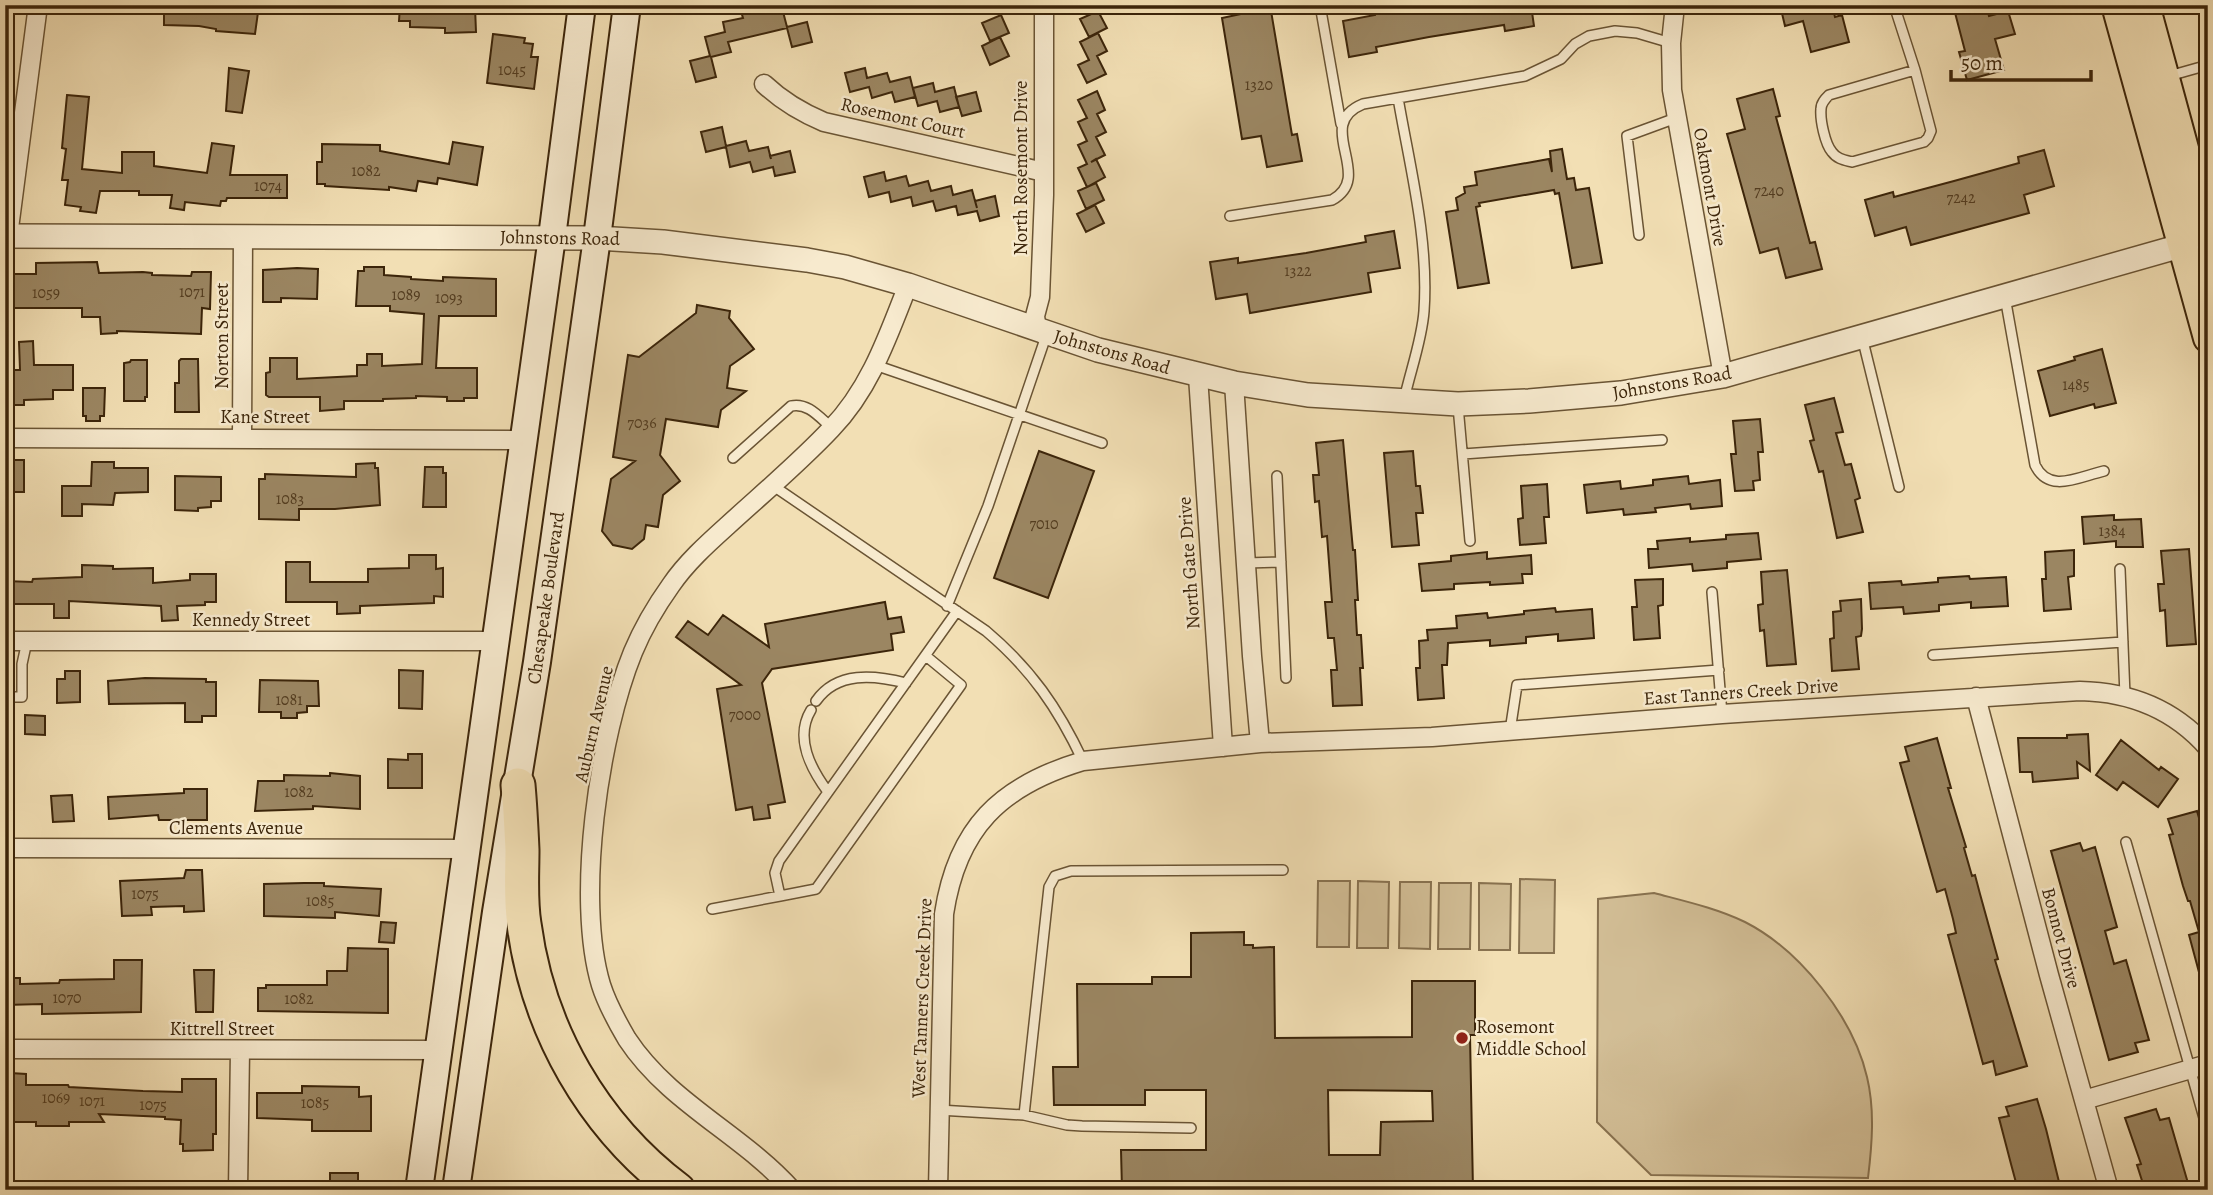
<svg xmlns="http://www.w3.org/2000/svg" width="2213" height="1195" font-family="Alegreya,serif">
  <rect width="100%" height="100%" fill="#f2dfb4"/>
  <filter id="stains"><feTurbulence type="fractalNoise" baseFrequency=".00286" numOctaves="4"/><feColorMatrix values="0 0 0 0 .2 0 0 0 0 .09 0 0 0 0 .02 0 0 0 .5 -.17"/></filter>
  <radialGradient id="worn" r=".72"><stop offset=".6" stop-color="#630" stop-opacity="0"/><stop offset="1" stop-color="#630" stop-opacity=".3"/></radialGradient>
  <path fill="#d3bf97" stroke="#887250" stroke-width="2" d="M1520,879L1555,880L1554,953H1519Z
    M1318,881H1350L1349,947H1317Z
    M1358,881L1389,882L1388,948H1357Z
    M1400,882H1431L1430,949L1399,948Z
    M1439,883H1471L1470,949H1438Z
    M1479,883L1511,884L1510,950H1479Z
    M1654,893C1684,901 1716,908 1745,922C1800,950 1853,1017 1867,1077C1875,1110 1872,1145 1868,1178L1651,1175L1597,1122L1598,899Z"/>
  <path fill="#9b8662" stroke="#3c250a" stroke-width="2" fill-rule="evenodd" d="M164,5H259L255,34L216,31V29L199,26L164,25Z
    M400,5L475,7L476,32L445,33V28L410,27V21H399Z
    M751,5H760L762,13L782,8L787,27L807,22L812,42L792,47L787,28L728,42L731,52L711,57L716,77L696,82L690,61L710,56L705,37L725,32L723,22L743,18L740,8Z
    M1239,5H1270L1292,135L1297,134L1302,161L1267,167L1261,136L1242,139L1222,18L1241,14Z
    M1374,5H1531L1534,26L1505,31L1504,25L1429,37L1376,47L1377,52L1349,57L1343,21L1375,15Z
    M1780,5H1832L1835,17L1842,15L1849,42L1811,52L1803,21L1785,26Z
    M1953,5H1986L1989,16L2008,11L2015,34L1995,39L2004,70L1967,80L1959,52L1965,51Z
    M1098,11L1107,28L1089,37L1080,19Z
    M1001,15L1009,33L990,41L982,23Z
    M1098,33L1107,51L1097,56L1106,74L1087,83L1078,65L1089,60L1080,42Z
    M493,34L525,38L524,43L533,44L531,57H538L534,89L487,83Z
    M1000,37L1009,56L990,65L982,46Z
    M229,68L249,71L242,113L226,111Z
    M865,68L867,78L887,73L890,82L910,77L915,97L895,102L892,92L872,98L869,87L850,92L845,73Z
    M933,83L935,92L954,87L959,107L940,112L937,101L918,106L913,88Z
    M1773,89L1780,116L1776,117L1810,243L1815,242L1822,269L1786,278L1778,248L1760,253L1727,134L1745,129L1737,99Z
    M1097,91L1105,110L1097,114L1106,132L1096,137L1105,155L1091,162L1096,159L1105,177L1087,187L1078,168L1087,164L1078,145L1087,141L1078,122L1087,118L1078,100Z
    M976,92L981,111L962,116L956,97Z
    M67,95L89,97L82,169L122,173V152H154V166L207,173L212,143L234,146L230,175H287V198H227L226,201H221L220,206L185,202L184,210L170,208L172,195H139V191H100L96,213L80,211L81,207L65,205L68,180H62L66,149L62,148Z
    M722,127L726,146L746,141L749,151L768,147L771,159L770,156L790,151L795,172L775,176L773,167L753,172L750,162L730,167L726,147L706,152L701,132Z
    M453,142L483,147L477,185L438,178L437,184L418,181L416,191L389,187V190L325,186V184H317V162H322V144L380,145V151L449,164Z
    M1562,149L1567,179L1574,178L1576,190L1589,188L1602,263L1572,268L1559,193L1555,194L1554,190L1479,203L1480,206L1476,207L1489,283L1458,288L1446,212L1458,210L1456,198L1465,193L1464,187L1477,185L1475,172L1549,159L1552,172L1550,151Z
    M2044,150L2054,186L2024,195L2029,213L1911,245L1906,227L1875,236L1865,200L1893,192L1894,197L1954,181L2019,163L2018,157Z
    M884,172L886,181L906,176L909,186L928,181L931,191L951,186L953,195L972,190L977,208L975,201L995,196L999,216L980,221L977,211L958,215L956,206L936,211L933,201L913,206L911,197L891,202L889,192L869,197L864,177Z
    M1096,183L1104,200L1086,209L1078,191Z
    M1095,205L1104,223L1086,232L1077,214Z
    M1394,231L1400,268L1368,273L1371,292L1250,313L1247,294L1216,299L1210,262L1238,258V263L1306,253L1366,242L1365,236Z
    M97,262L99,273L143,272L152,273V275L191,276L192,272H211L210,309L202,308L201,334L117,331V333L101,334L100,317H82V308H5V274H36V263Z
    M364,267H384V275L411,277V279L443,281V277L496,279V316H439L436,368H477V398H464V401H447V397L416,396V398L383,399V401H344V409L320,411V397H269L266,395V373L270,372V358H297V379L357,376V365H367V354H382V366L422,364L424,314L390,311V306H356L358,271H364Z
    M297,268L318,269L317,299L281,298V302H263V270Z
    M697,305L730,311L729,318L754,349L730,366L727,388L746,391L721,410L718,427L666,419L660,455L680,481L663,495L658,527L646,525L644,539L632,549L613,545L602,531L611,479L635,461L613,457L628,355L639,357L696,313Z
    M33,341L34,365H73V390H53V399L24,400V405H5V374L9,375V370H20L19,342Z
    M2102,349L2116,403L2095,408L2094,404L2050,416L2038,371L2075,360L2074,357Z
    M181,359H198L199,412H175V383H179V361Z
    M131,360H147V397H145V401H124V363L130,362Z
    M83,388H105L104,416H100V421H86V416H83Z
    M1834,398L1843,432L1836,433L1845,465L1851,464L1860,498L1855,500L1863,532L1837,538L1823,471L1819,472L1810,441L1814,440L1805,405Z
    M1760,419L1763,452H1758L1760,480L1753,481L1754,490L1735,491L1731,454H1736L1733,421Z
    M1343,440L1353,550H1355L1358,600H1355L1357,635H1361L1363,668H1360L1362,705L1333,706L1331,670H1337L1334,638H1328L1325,602H1332L1327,536L1322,537L1319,501L1315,502L1313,475H1319L1316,443Z
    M1039,451L1094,471L1048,598L994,578Z
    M1413,451L1416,486H1420L1423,513H1416L1419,545L1392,547L1384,453Z
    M5,460H24V492H5Z
    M92,462H114V468H148V492L115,493L113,505L82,504V516H62V486H91Z
    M375,463V468H378L380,505L335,509H299V520L259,519V479H265V474L356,477V464Z
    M425,467H443V473H446V507H423Z
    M175,476L221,477V501H211V507L198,508V511L175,510Z
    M1688,476L1689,484L1720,480L1722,506L1691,509L1690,504L1655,508L1656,512L1624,515L1623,509L1587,513L1584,485L1620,481L1621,489L1653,485V480Z
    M1547,484L1549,517H1544L1546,543L1520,545L1518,519L1523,518L1521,486Z
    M2114,515V520L2141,519L2143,547H2116V541L2084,544L2082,517Z
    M1758,533L1761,559L1727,562V568L1693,571L1692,564L1649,568L1648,549H1658L1657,541L1690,538V542L1726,539V535Z
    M2189,549L2196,644L2167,646L2165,610L2160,611L2158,584H2164L2161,551Z
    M2074,550V576L2068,577L2071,609L2044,611L2042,579H2046L2045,552Z
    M1487,552V559L1531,555L1532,574H1522L1523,583L1490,585V582L1454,584V589L1422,591L1419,564L1451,561V556Z
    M409,555H436V569L443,568V597L434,596V603L360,606V613L337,614V602H286V562H310V582H368V569L409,568Z
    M82,565L113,566V569L153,568V583L190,580V574H216V602H205V605L177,606L178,620L162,621L161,606L69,601V618H54V604H5V581L32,582L33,579L82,577Z
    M1787,570L1796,664L1767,666L1764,630L1760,631L1758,605L1763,604L1761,572Z
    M1969,576L1970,579L2006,577L2008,606L1971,608V602L1939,605V611L1904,614L1903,607L1871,609L1869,583L1901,581L1902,585L1938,582V578Z
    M1663,579V605L1658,606L1660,638L1634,640L1632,607H1637L1635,580Z
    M1861,599L1862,629L1861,636L1856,637L1859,669L1832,671L1830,639L1834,638L1833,612L1841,611L1840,601Z
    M885,602L888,619L901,617L904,632L891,634L893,650L772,669L762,683L785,802L768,805L770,818L754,820L752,807L736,810L717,689L741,685L676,637L688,621L708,635L723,615L769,647L765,624Z
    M1555,608L1556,612L1592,609L1594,638L1558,641V634L1526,637V643L1490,646V640L1448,643L1447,665H1442L1444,698L1418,700L1416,668H1420L1419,641L1428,640L1427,630L1457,628L1456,616L1487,613L1488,618L1524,614V611Z
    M399,670L423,671L422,709L399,708Z
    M65,671H80V702L57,703V679H65Z
    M145,678L206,679V682H216V716H202V722H185V703L109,704L108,681Z
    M260,680L318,681L319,706H307V712L297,713V718H281V712H259Z
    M25,715L45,716V735L25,734Z
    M2088,734L2090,771L2077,762L2078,778L2033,782L2032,772H2020L2018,738H2067V735Z
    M1937,738L1951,788H1948L1966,847L1964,848L1972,876L1975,875L1980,894L1998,959L1995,960L2027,1066L1996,1075L1993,1061L1983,1064L1948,935L1956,933L1953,919L1945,889L1937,892L1900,763L1909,761L1905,747Z
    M2121,740L2159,770L2161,767L2178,779L2158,807L2123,782L2117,790L2096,775Z
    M408,754H422V788H388V759L408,760Z
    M330,773L360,776V809L313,806V809L255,811L258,781H284V775L330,776Z
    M184,789H207V820H159L158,815L109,819L108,797L184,793Z
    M72,795L74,821L53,822L51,796Z
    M2197,811L2208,849V986L2203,987L2189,935L2199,932L2190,901H2188L2183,886L2169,835L2173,834L2168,819Z
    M2080,843L2083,851L2095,847L2117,927L2105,931L2114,964L2126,960L2149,1040L2135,1043L2138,1052L2109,1060L2051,851Z
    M186,870H202L204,911L184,912V906L151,907L152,915L122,916L120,881L184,878Z
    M304,883H324V886L381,889L379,916L335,912V918L264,916V884Z
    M381,922L396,923L394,943L379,942Z
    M1244,932V945H1253V948L1274,947L1275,1038L1412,1037V981H1475V1035H1470L1473,1190H1436V1185H1393V1190H1122L1121,1150H1206V1090H1145V1105H1054L1053,1067H1078L1077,984H1152V977H1191V933ZM1328,1090L1432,1091L1433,1121L1381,1122L1380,1155H1329Z
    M348,948L388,949V1013L258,1011V988H266V985H327V971H347Z
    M114,960H142L141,1012L42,1014V1004L5,1005V978H20V984L59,983L60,980L114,979Z
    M194,970H214L213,1012H196Z
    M10,1073L26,1074V1085H68L69,1087L143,1091L182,1092V1079H216V1134H213V1150L183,1151V1144H180L181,1120L165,1119V1117L99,1114L104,1122H69V1126H36V1122H10Z
    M302,1086L359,1087V1097L371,1096V1131H312V1120L257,1118V1093H302Z
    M2037,1099L2046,1129L2061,1190H2018L2011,1164L1999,1118L2009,1116L2006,1107Z
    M2156,1109L2160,1120L2169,1118L2190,1190H2145L2137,1165L2141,1164L2125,1118Z
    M330,1173H358V1190H330Z"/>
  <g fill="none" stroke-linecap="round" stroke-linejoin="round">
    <defs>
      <path id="service" d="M1320,5L1341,124
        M1894,5L1915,70
        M1915,70L1931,131L1928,138L1924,142L1852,162C1844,160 1837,159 1832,152C1825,144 1820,120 1821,109C1821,103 1825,99 1829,95Z
        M2169,76L2208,65
        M1398,98C1410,168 1429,240 1424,311C1422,340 1410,372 1404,400
        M1230,216L1332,200C1376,176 1312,125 1363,104L1525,76L1561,59L1575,44L1589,36L1615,31L1637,33L1671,43
        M1639,235L1627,136L1676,118
        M2005,297L2035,465C2049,494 2078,477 2104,471
        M1862,337L1899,487
        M875,365L1102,443
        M1458,406L1470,541
        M1463,454L1662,440
        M733,458L791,406C808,402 820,418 832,428
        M1277,476L1286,678
        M772,485L986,631C1031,669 1058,708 1083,761
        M1246,563L1281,562
        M2120,569L2125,696
        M1712,592L1722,714
        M947,606L988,506L1044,342L1040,335
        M1933,655L2123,642
        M926,656L961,685L816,889L780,896L775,873L779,861L957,611
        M5,697H22V664L27,641
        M816,701C837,671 874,675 906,683
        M811,710C794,738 811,769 828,792
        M1510,731L1517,685L1719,670
        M2126,842L2208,1132
        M712,909L780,896
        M939,1110L1024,1115L1067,1125L1082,1126L1191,1128
        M1024,1115L1049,887L1055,876L1071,871L1283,870"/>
      <path id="minor" d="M1675,5L1671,43L1672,90L1723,376
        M764,84C782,101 800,112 824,122L1044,172
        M8,236L38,5
        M1037,330L1035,316L1040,297L1044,195V5
        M1198,376L1223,747
        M1234,383L1252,656L1260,743
        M5,438L524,440
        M242,438L243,235
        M5,641H496
        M1976,697L2049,975L2109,1190
        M5,848L467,849
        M5,1049L439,1050
        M2084,1100L2208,1064
        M238,1190L240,1050
        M792,1190C742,1134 669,1103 627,1039C617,1022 607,1004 601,985C575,899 599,735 633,652C643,628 656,606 671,585C686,563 707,544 727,526C762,494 799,463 831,429C870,389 888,336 908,285
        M938,1190L944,914C957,828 1000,786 1083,761L1260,743L1432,737L1722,714L2080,691C2130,692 2174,709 2208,748"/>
      <path id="tertiary" d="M5,236L597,238L663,242L807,260L845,267L908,285L1098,350L1234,383L1308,395L1458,404L1529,401L1621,393L1723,376L2198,241"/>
      <path id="secondary" d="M419,1190L552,237L582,5
        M456,1190L496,912L537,662L597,238L627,5"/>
      <path id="primary" d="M2116,5L2208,338
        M2145,5L2208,237"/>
      <path id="motorway" d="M518,785C520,807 521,828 522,850C522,874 520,900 524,924C538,1030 593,1126 678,1190"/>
    </defs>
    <use href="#service" stroke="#6a5434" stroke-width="12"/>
    <use href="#minor" stroke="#6a5434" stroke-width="21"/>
    <use href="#tertiary" stroke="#6a5434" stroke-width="26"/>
    <use href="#secondary" stroke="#3c250a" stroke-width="30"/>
    <use href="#primary" stroke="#3c250a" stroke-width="32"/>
    <use href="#motorway" stroke="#3c250a" stroke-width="37"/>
    <use href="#service" stroke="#f7eace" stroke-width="9"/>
    <use href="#minor" stroke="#f7eace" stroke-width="18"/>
    <use href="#tertiary" stroke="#f7eace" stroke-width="23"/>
    <use href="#secondary" stroke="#f7eace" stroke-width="26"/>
    <use href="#primary" stroke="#f2dfb4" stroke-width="28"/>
    <use href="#motorway" stroke="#f2dfb4" stroke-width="33"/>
  </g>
  <circle fill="#8f2418" stroke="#f7eace" stroke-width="2.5" cx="1462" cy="1038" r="7"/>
  <g text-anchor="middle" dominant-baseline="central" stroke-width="5" stroke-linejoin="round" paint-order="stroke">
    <g font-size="16" fill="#543d20">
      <text x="512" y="70">1045</text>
      <text x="1259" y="85">1320</text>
      <text x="366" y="171">1082</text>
      <text x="268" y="186">1074</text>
      <text x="1769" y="191">7240</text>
      <text x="1961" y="198">7242</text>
      <text x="1298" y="271">1322</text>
      <text x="192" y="292">1071</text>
      <text x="46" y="293">1059</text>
      <text x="406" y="295">1089</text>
      <text x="449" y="298">1093</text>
      <text x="2076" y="385">1485</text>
      <text x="642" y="423">7036</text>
      <text x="290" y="499">1083</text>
      <text x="1044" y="524">7010</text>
      <text x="2112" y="531">1384</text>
      <text x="289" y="700">1081</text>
      <text x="745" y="715">7000</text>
      <text x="299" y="792">1082</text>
      <text x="145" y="894">1075</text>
      <text x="320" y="901">1085</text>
      <text x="67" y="998">1070</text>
      <text x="299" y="999">1082</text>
      <text x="56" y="1098">1069</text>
      <text x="92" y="1101">1071</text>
      <text x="315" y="1103">1085</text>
      <text x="153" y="1105">1075</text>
    </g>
    <g font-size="19" fill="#3c250a" stroke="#f7eace">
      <text transform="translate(903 118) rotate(13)">Rosemont Court</text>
      <text transform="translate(1021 168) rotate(-90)">North Rosemont Drive</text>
      <text transform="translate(1710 187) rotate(80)">Oakmont Drive</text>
      <text transform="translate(560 238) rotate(1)">Johnstons Road</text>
      <text transform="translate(222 336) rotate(-90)">Norton Street</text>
      <text transform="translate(1112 352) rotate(16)">Johnstons Road</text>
      <text transform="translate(1672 383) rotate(-10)">Johnstons Road</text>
      <text x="265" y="417">Kane Street</text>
      <text transform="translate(1189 563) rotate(-94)">North Gate Drive</text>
      <text transform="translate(546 598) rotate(-82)">Chesapeake Boulevard</text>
      <text x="251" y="620">Kennedy Street</text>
      <text transform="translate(1741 692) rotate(-4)">East Tanners Creek Drive</text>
      <text transform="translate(594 724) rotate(-77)">Auburn Avenue</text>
      <text x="236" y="828">Clements Avenue</text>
      <text transform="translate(2061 938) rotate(75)">Bonnot Drive</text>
      <text transform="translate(922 998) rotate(-88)">West Tanners Creek Drive</text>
      <text x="222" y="1029">Kittrell Street</text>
    </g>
    <g font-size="19" fill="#3c250a" stroke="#f7eace" text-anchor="start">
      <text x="1476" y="1027">Rosemont<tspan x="1476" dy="22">Middle School</tspan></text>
    </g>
  </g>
  <rect width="2213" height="1195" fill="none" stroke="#f2dfb4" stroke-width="28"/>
  <rect x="7" y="7" width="2199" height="1181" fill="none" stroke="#3c250a" stroke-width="3.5"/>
  <rect x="14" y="14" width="2185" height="1167" fill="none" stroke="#3c250a" stroke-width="2"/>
  <path d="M1951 70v10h140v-10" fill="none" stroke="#3c250a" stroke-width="3.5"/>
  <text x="1961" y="70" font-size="21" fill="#3c250a" stroke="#f7eace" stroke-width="5" paint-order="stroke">50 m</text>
  <rect width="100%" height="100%" filter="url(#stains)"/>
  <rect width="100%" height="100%" fill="url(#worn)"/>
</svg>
